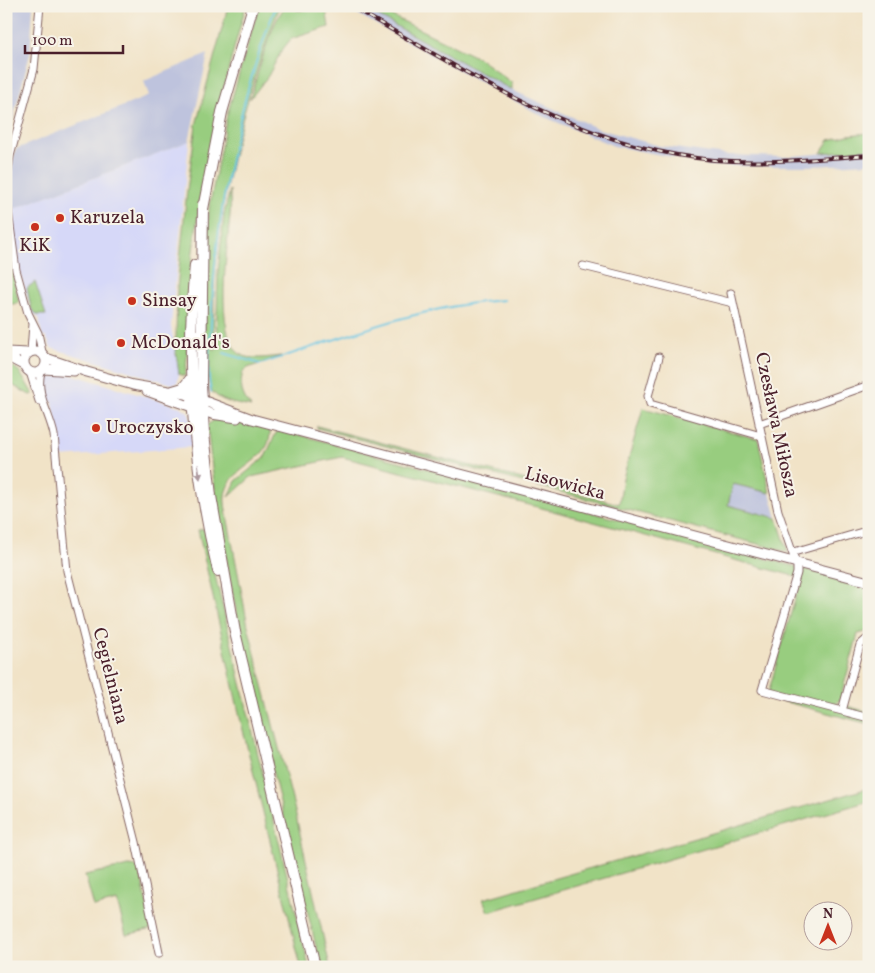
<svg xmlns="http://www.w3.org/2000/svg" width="875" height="973" font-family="Vollkorn,serif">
  <rect width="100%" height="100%" fill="#f7f3e8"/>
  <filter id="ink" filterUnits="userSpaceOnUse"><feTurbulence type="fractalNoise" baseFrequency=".02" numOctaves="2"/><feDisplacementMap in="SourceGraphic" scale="10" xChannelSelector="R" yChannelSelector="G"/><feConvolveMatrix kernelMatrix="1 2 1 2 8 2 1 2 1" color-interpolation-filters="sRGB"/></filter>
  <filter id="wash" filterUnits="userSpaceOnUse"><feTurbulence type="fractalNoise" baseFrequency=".0096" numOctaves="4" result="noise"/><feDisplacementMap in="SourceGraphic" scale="20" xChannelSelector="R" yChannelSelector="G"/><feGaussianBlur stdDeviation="1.12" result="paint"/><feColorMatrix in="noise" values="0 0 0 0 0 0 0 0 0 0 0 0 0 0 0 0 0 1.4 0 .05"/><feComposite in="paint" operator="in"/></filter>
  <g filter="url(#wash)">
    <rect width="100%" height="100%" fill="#f1e3c7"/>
    <path fill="#d6d8f8" d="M189,141L171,326L179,374L177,383L172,384L51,348L46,337L42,336L39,318L32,314L19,270L11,210Z
      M58,373L77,376L181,407L188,412L191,420L192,447L60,457L53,402L48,400L44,390L46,379L58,376Z"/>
    <path fill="#bec3dd" d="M6,6H33L30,54L6,144Z
      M343,6H360L512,90L599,129L660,146L726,155L783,157L869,149V163L811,166H709L698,162L614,146L542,116Z
      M208,54L189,141L11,210L8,194L11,167L16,149L149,96L144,81Z
      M733,484L770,493L777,518L728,505Z"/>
    <path fill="#98cd7f" stroke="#717655" d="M228,6H246C219,98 199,190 189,285C185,315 190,347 185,376L179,374L174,339L176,338L177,288L187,190L196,125Z
      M259,6H280C248,88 224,174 216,262C213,291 214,320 214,350H216L218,272L224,214L230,190C230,199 231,208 230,216C228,245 213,335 240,354C251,361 268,357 281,356L248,368L243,372C239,386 242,396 251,407C232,403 209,401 208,378H202L209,209L227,115Z
      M286,6L304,10L313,6H327L326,9L329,27L291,39L282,50L268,76L250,99C257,78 271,20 286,6Z
      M360,6H372L480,59L512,83V90Z
      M869,133V149L821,153L829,140L848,135Z
      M10,261L19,303L6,305V283Z
      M35,282L46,315H37L31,308L27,288Z
      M6,362L19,371L33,394L30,395L12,385L6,386Z
      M643,408L758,439L770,493L733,484L728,505L777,518L788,552L317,428V426L619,504L623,478Z
      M216,419L252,423L270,429C273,461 233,465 226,491C224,497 225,504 226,510L248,626L294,807L330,967H321C278,788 226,609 207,425Z
      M281,430L869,586V631L858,634L840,700L835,703L869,712V724L767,697L801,578L553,511L342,457L251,477L229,497L236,481L265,457L276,433Z
      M204,529L309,967H301L241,722L198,530Z
      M869,788V801L488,912L483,899Z
      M129,866L138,867L140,871L152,929L126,935L117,901L94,907L85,875Z"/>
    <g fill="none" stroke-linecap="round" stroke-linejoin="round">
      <path stroke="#65c5e3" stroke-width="2" d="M224,353L260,364L264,363C343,338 421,305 504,300
        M211,392C206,371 210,345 211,323C216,214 236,108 276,6"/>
    </g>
  </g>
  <g filter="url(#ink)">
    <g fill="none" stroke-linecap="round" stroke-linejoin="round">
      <defs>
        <path id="minor" d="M298,6H305
          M6,183L10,156L34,69L40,6
          M6,196L16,270L28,313L38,333L42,352
          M583,266L733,303
          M731,293L778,511L797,566V573L762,690L869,718
          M31,351L33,324
          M659,357L648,396L650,404L761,436
          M30,372L39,401
          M41,372C35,394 50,414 54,435L67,571L136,842L159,953
          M759,424L869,385
          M794,552L869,530
          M842,711L860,645L869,637"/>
        <path id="major" d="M24 362a11 11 0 1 1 22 0a11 11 0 1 1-22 0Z
          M6,352L28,353
          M6,356L25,366
          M46,358L87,372L133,385L186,394L252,419L869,582
          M44,369L74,371
          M147,391L212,414L237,418"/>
        <path id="highway" d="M203,204L201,384L204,433L211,496L235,632L315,967
          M203,209L222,112L253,6
          M195,265C185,367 194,472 218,571
          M173,391L183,388L192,377"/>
      </defs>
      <use href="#minor" stroke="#846462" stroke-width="9"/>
      <use href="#major" stroke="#846462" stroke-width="11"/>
      <use href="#highway" stroke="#846462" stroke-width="12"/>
      <use href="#minor" stroke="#fff" stroke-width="7"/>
      <use href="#major" stroke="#fff" stroke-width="9"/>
      <use href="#highway" stroke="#fff" stroke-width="10"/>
      <defs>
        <path id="rail" d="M350,6C465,70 579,148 714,160C765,164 817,159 869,155"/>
      </defs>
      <use href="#rail" stroke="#4a1f2b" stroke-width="4"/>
      <use href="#rail" stroke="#f7f3e8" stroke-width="2" stroke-dasharray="5.5" stroke-linecap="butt"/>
    </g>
    <defs><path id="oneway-solid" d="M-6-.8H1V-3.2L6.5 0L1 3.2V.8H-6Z" transform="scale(1.25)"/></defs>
    <use fill="#ae9aa0" href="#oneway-solid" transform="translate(199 472) rotate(82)"/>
  </g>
  <g fill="#c8321e" stroke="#f7f3e8" stroke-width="2">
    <circle cx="60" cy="218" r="5"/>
    <circle cx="35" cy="227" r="5"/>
    <circle cx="132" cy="301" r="5"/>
    <circle cx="121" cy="343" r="5"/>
    <circle cx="96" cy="428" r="5"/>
  </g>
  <g text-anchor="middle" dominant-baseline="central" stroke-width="4" stroke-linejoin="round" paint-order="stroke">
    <g font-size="19" fill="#4a1f2b" stroke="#f7f3e8" text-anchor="start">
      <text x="70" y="218">Karuzela</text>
      <text x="35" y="246" text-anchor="middle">KiK</text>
      <text x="142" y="301">Sinsay</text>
      <text x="131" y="343">McDonald's</text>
      <text x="106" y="428">Uroczysko</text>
    </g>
    <g font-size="19" fill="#4a1f2b" stroke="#f7f3e8">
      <text transform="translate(776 425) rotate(78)">Czesława Miłosza</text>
      <text transform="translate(565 484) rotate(15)">Lisowicka</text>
      <text transform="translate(110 676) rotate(76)">Cegielniana</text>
    </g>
  </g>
  <rect width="875" height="973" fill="none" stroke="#f7f3e8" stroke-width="25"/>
  <g transform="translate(828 926)"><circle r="24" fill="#f7f3e8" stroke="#b29e9c"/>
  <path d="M0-4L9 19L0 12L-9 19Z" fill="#c8321e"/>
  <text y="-8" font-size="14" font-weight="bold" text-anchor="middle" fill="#4a1f2b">N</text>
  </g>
  <path d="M25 45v8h98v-8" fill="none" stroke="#4a1f2b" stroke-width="2.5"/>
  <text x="32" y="45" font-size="15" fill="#4a1f2b" stroke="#f7f3e8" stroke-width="4" paint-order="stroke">100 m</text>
</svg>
